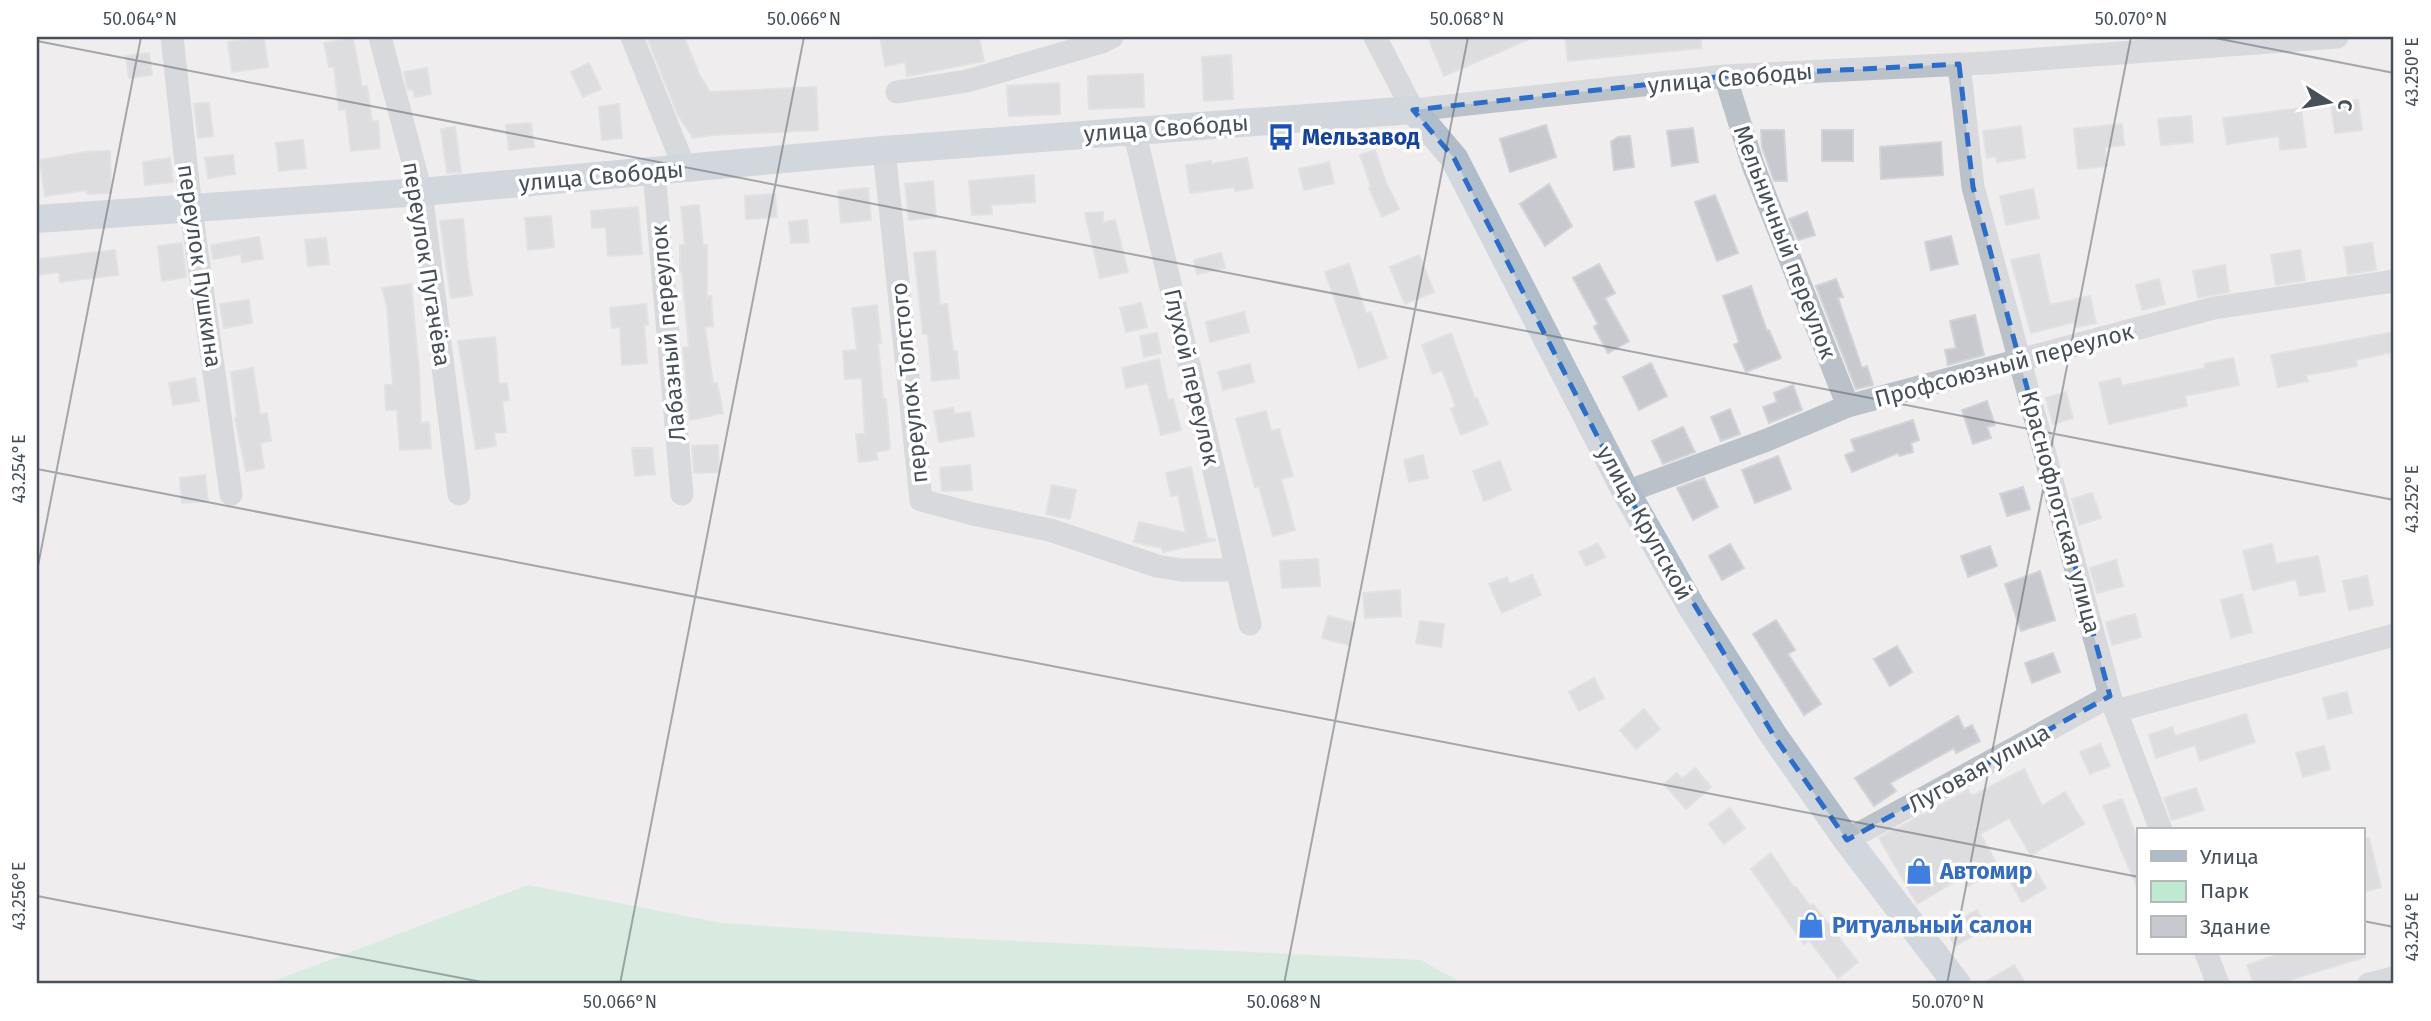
<svg xmlns="http://www.w3.org/2000/svg" width="2431" height="1021" font-family="'Fira Sans',sans-serif">
  <rect width="100%" height="100%" fill="#efeded"/>
  <path fill="#bfe9d0" d="M528,885L721,923L931,937L1421,960L1464,984H266Z"/>
  <path fill="#c7c9cf" stroke="#d1d3d8" stroke-width="2" d="M264,37L268,67L232,72L228,42Z
    M647,37H684L699,74L710,92L816,87L818,130L712,135L693,138L678,115Z
    M880,37H979L984,61L907,76L905,62L885,66Z
    M1428,37H1534L1444,76Z
    M1565,37H1701V48L1568,61Z
    M353,38L362,87L367,86L372,122L378,121L380,148L351,151L346,109L339,110L334,67H329L324,43Z
    M149,53L152,75L129,78L126,56Z
    M1231,55L1233,99L1204,101L1202,57Z
    M589,63L601,89L583,97L571,72Z
    M427,68L431,94L415,97L413,89L408,90L404,72Z
    M1143,74L1144,107L1089,109L1088,76Z
    M1059,83L1060,114L1009,116L1007,86Z
    M2358,100L2362,130L2335,133L2331,104Z
    M209,103L213,136L198,138L194,104Z
    M619,104L622,138L602,140L599,107Z
    M2301,108L2306,147L2280,150L2279,136L2227,144L2223,118Z
    M2191,116L2193,142L2161,145L2158,119Z
    M531,123L534,147L509,150L506,125Z
    M2122,124L2124,145L2105,147L2107,166L2078,169L2074,129Z
    M1546,125L1556,157L1510,172L1500,139Z
    M2021,126L2025,158L1997,162L1996,156L1987,158L1983,131Z
    M455,127L461,172L447,173L441,129Z
    M1693,128L1698,162L1672,166L1667,131Z
    M1761,130H1784L1787,181H1774L1762,147Z
    M1822,130H1853V161H1822Z
    M1630,136L1634,167L1614,170L1611,142L1618,137Z
    M303,140L306,168L279,171L276,143Z
    M1941,142L1943,175L1881,179L1880,147Z
    M1375,150L1385,180L1399,209L1382,217L1369,188L1371,187L1360,155Z
    M110,151L111,193L87,194V190L45,196L40,160L85,152Z
    M233,155L235,174L208,178L205,158Z
    M170,158L173,182L145,185L143,162Z
    M1247,158L1253,188L1235,191L1234,187L1190,193L1186,165L1211,161V164Z
    M1329,162L1334,183L1304,190L1299,169Z
    M1034,175L1035,202L991,205L992,214L972,215L969,181Z
    M933,181L936,217L909,220L905,184Z
    M1549,184L1572,226L1545,246L1520,204Z
    M868,188L871,220L841,223L838,191Z
    M2033,189L2039,218L2006,225L2000,196Z
    M775,194L777,217L746,219L745,196Z
    M1715,195L1738,253L1717,261L1695,202Z
    M699,205L703,245H707V297L711,296L713,326L705,327L713,384L717,383L723,413L690,420L683,348L689,347L682,272H680V245H685L681,207Z
    M638,207L642,254L608,256L606,227L592,228L591,211Z
    M1103,212V223L1115,220L1128,272L1100,278L1085,213Z
    M1807,212L1815,235L1798,240L1789,219Z
    M551,216L554,247L528,250L525,218Z
    M463,219L468,271L472,295L451,298L440,221Z
    M807,220L809,242L791,243L789,222Z
    M1951,236L1958,264L1931,270L1925,242Z
    M259,237L263,259L242,262L241,254L213,259L211,245Z
    M326,238L329,264L308,266L305,240Z
    M182,243L186,277L162,281L158,246Z
    M2372,243L2376,270L2348,274L2344,247Z
    M115,250L118,275L60,282L59,272L37,275V259Z
    M2300,250L2305,280L2276,285L2271,255Z
    M935,251L940,305L947,304L953,351H957L959,378L932,381L928,334H923L914,253Z
    M1221,253L1225,268L1197,274L1194,260Z
    M2039,254L2050,305L2090,296L2096,323L2076,327L2074,322L2031,333L2011,260Z
    M1419,255L1434,292L1405,304L1390,267Z
    M1349,264L1366,314L1371,312L1387,358L1359,368L1325,272Z
    M1599,264L1615,293L1605,298L1629,341L1608,353L1594,327L1598,324L1573,278Z
    M2225,265L2229,292L2198,298L2193,271Z
    M1836,279L1843,297L1838,298L1862,368L1867,366L1873,385L1856,389L1816,286Z
    M2159,279L2165,304L2142,310L2136,285Z
    M411,284L419,372L421,423L429,422L431,448L400,450L397,410H386L385,385H393L387,306L382,288Z
    M1751,286L1767,331L1769,330L1781,358L1746,372L1734,345L1739,342L1723,296Z
    M249,300L252,323L224,328L220,304Z
    M1141,303L1147,327L1126,332L1120,308Z
    M646,304L648,325H644L647,363L622,365L620,327L612,328L610,308Z
    M877,305L881,343H878L883,399H886L890,449L876,452L878,460L859,462L856,434H865L862,378L845,379L843,351L857,350L852,308Z
    M1244,312L1249,332L1210,342L1206,322Z
    M1975,315L1984,355L1948,365L1945,350L1956,348L1950,321Z
    M2394,332V352L2356,360L2357,366L2306,375L2308,381L2278,387L2271,355Z
    M1157,333L1161,353L1144,357L1140,336Z
    M1451,333L1475,399L1477,398L1488,424L1461,435L1451,409L1456,407L1442,370L1433,374L1422,345Z
    M495,337L499,384L507,383L509,400L502,401L506,432L494,433L496,446L476,449L458,341Z
    M2233,358L2239,385L2185,396L2187,406L2109,424L2099,383L2120,378L2122,386L2205,368V364Z
    M1159,359L1168,401L1173,399L1181,430L1161,435L1148,383L1126,388L1122,368Z
    M1651,363L1667,396L1639,410L1623,377Z
    M1250,364L1254,382L1223,390L1218,372Z
    M253,368L260,415L267,413L271,441L260,443L264,468L246,471L235,418H237L231,372Z
    M195,378L199,401L173,405L169,383Z
    M1793,385L1802,410L1769,423L1763,407L1777,402L1774,393Z
    M2066,392L2073,418L2053,424L2046,398Z
    M1987,401L1995,425L1987,427L1991,438L1973,444L1962,410Z
    M953,408L954,414L970,412L974,436L939,442L934,411Z
    M1730,409L1740,434L1721,441L1711,417Z
    M1266,411L1271,431L1279,429L1293,476L1281,479L1295,530L1273,536L1259,486L1255,487L1236,419Z
    M1913,420L1919,440L1911,443L1913,452L1899,456L1898,453L1852,472L1845,455L1855,451L1851,440Z
    M1683,427L1695,452L1663,464L1652,441Z
    M718,445L719,472L694,473L692,446Z
    M632,448H652L655,474L635,476Z
    M1423,455L1428,478L1409,482L1404,460Z
    M1778,456L1791,489L1755,503L1742,470Z
    M1500,461L1511,490L1484,501L1473,471Z
    M970,465L972,490L942,491L940,468Z
    M1191,467L1207,538L1216,540L1163,552L1162,548L1134,542L1139,522L1186,533L1178,495L1171,496L1166,473Z
    M205,475L208,501L182,503L180,478Z
    M1704,478L1718,507L1693,520L1677,488Z
    M1052,485L1076,490L1070,519L1046,514Z
    M2023,487L2030,509L2007,516L2000,494Z
    M2092,493L2101,518L2079,525L2072,499Z
    M1598,543L1605,557L1586,566L1579,552Z
    M1730,544L1744,568L1722,580L1709,556Z
    M2272,544L2276,564L2318,556L2325,591L2300,596L2296,579L2253,590L2243,551Z
    M1990,546L1997,566L1968,577L1961,556Z
    M1318,559L1320,586L1282,588L1280,561Z
    M2116,560L2123,586L2097,593L2090,568Z
    M2040,571L2055,620L2021,631L2005,584Z
    M1532,575L1541,595L1502,613L1489,584L1507,577L1510,584Z
    M2367,576L2373,605L2349,610L2343,581Z
    M1400,590L1401,616L1365,618L1363,593Z
    M2242,594L2252,632L2231,638L2221,600Z
    M2135,614L2141,637L2112,645L2106,622Z
    M1328,616L1355,623L1349,645L1322,638Z
    M1776,620L1795,650L1788,654L1821,704L1804,715L1753,634Z
    M1420,621L1444,624L1441,647L1416,643Z
    M1897,646L1912,672L1890,686L1874,659Z
    M2053,653L2060,672L2032,683L2025,663Z
    M1594,678L1604,698L1579,711L1569,692Z
    M2347,692L2352,713L2328,719L2323,698Z
    M1644,709L1660,729L1636,749L1620,730Z
    M2246,714L2255,742L2200,761L2195,745L2156,758L2149,735L2172,727L2175,736Z
    M1958,716L1964,729L1972,725L1980,741L1956,753L1954,748L1890,783L1896,791L1874,806L1855,778Z
    M2100,744L2110,766L2090,774L2080,752Z
    M2324,746L2330,769L2303,777L2296,753Z
    M1695,768L1711,787L1686,809L1664,784L1677,773L1682,779Z
    M2024,769L2042,806L2065,792L2084,824L2031,855L2009,818L1980,834L1999,868L1968,886L1963,877L1917,904L1879,838L1968,790L1972,796Z
    M2196,788L2204,810L2172,820L2164,798Z
    M2122,799L2139,843V892L2103,806Z
    M1730,808L1745,828L1724,844L1709,824Z
    M2369,838L2381,887L2363,892V839Z
    M1771,853L1794,888L1796,887L1810,906L1813,904L1858,962L1838,978L1809,940L1804,944L1751,869Z
    M2032,864L2046,888L2022,902L2008,877Z
    M1977,910L1987,928L1955,946L1945,928Z
    M2282,953H2364L2365,957L2276,984H2254L2247,965Z
    M2014,965L2026,984H1982Z"/>
  <g fill="none" stroke-linecap="round" stroke-linejoin="round">
    <path stroke="#bac1c8" stroke-width="23" d="M172,37L191,209L231,494
      M380,37L421,192L459,494
      M632,37L685,169
      M1375,37L1413,110L1725,76L1986,63L2337,37
      M1959,64L1973,187L2110,696L2161,830
      M1725,76L1753,165L1848,406
      M897,92L967,81L1102,42L1112,37
      M1134,130L1250,624
      M884,150L921,500L973,514L1050,530L1157,566L1181,570H1237
      M654,172L682,494
      M1626,492L1767,440L1848,406L2214,308L2394,281
      M2116,711L2394,635
      M1847,840L2110,696
      M2206,953L2218,984
      M2369,984L2394,978"/>
    <path stroke="#afbcc9" stroke-width="28" d="M37,219L421,192L884,150L1413,110L1454,158L1626,492L1691,606L1774,736L1847,840L1957,984"/>
  </g>
  <path d="M0 0H2431V1021H0ZM1959,64L1973,187L2110,696L1847,840L1774,736L1626,492L1454,158L1413,110L1725,76Z" fill="#efeded" fill-opacity=".55" fill-rule="evenodd"/>
  <path fill="none" stroke="#2c6dca" stroke-width="5" stroke-dasharray="14 9" stroke-linejoin="round" d="M1959,64L1973,187L2110,696L1847,840L1774,736L1626,492L1454,158L1413,110L1725,76Z"/>
  <path fill="none" stroke="#475058" stroke-width="2" stroke-opacity="0.45" d="M2210,37L2394,73M37,41L2394,500M37,469L2139,877M37,571L141,37M37,896L492,984M2363,921L2394,927M620,984L804,37M1284,984L1468,37M1947,984L2131,37"/>
  <defs>
    <symbol id="bus-bare" viewBox="-9 -9 18 18"><path d="M-5-6H5V4H4V6H2V4H-2V6H-4V4H-5ZM-3.5-4V0h7V-4ZM-3.5 1.2v1.5H-2V1.2ZM2 1.2v1.5H3.5V1.2Z" fill="#1a4fb4" stroke="#fff" stroke-width="2.5" paint-order="stroke"/></symbol>
    <symbol id="shop-bare" viewBox="-9 -9 18 18"><path d="M-5-2.5h2.3a2.7 3.5 0 0 1 5.4 0H5L5.5 6h-11ZM-1.5-2.5h3a1.5 2.3 0 0 0-3 0Z" fill="#3f7fe0" stroke="#fff" stroke-width="2.5" paint-order="stroke"/></symbol>
  </defs>
  <g fill-rule="evenodd">
    <use href="#bus-bare" x="1262" y="118" width="38" height="38"/>
    <use href="#shop-bare" x="1900" y="852" width="38" height="38"/>
    <use href="#shop-bare" x="1792" y="906" width="38" height="38"/>
  </g>
  <g text-anchor="middle" dominant-baseline="central" stroke-width="7" stroke-linejoin="round" paint-order="stroke">
    <g font-size="23" fill="#475058" stroke="#fff">
      <text transform="translate(1730 78) rotate(-5)">улица Свободы</text>
      <text transform="translate(1166 128) rotate(-4)">улица Свободы</text>
      <text transform="translate(601 176) rotate(-5)">улица Свободы</text>
      <text transform="translate(1785 242) rotate(69)">Мельничный переулок</text>
      <text transform="translate(427 264) rotate(81)">переулок Пугачёва</text>
      <text transform="translate(200 266) rotate(82)">переулок Пушкина</text>
      <text transform="translate(668 333) rotate(-95)">Лабазный переулок</text>
      <text transform="translate(2004 365) rotate(-15)">Профсоюзный переулок</text>
      <text transform="translate(1192 377) rotate(77)">Глухой переулок</text>
      <text transform="translate(909 383) rotate(-96)">переулок Толстого</text>
      <text transform="translate(2061 512) rotate(75)">Краснофлотская улица</text>
      <text transform="translate(1645 523) rotate(61)">улица Крупской</text>
      <text transform="translate(1979 768) rotate(-29)">Луговая улица</text>
    </g>
    <g font-size="23" font-weight="bold" fill="#164399" stroke="#fff" text-anchor="start">
      <text x="1302" y="137">Мельзавод</text>
    </g>
    <g font-size="23" font-weight="bold" fill="#366cbe" stroke="#fff" text-anchor="start">
      <text x="1940" y="871">Автомир</text>
      <text x="1832" y="925">Ритуальный салон</text>
    </g>
  </g>
  <rect width="2431" height="1021" fill="none" stroke="#ffffff" stroke-width="77"/>
  <rect x="2137" y="828" width="228" height="126" fill="#ffffff" stroke="#b5b9bc" stroke-width="2"/>
  <rect x="2151" y="851" width="35" height="10" fill="#afbcc9" stroke="#b5b9bc" stroke-width="2"/>
  <text x="2200" y="864" font-size="21" fill="#475058">Улица</text>
  <rect x="2151" y="881" width="35" height="21" fill="#bfe9d0" stroke="#b5b9bc" stroke-width="2"/>
  <text x="2200" y="898" font-size="21" fill="#475058">Парк</text>
  <rect x="2151" y="916" width="35" height="21" fill="#c7c9cf" stroke="#b5b9bc" stroke-width="2"/>
  <text x="2200" y="934" font-size="21" fill="#475058">Здание</text>
  <g transform="translate(2329 102) rotate(101)" stroke="#ffffff" stroke-width="5" paint-order="stroke">
  <path d="M0-5L12 26L0 18L-12 26Z" fill="#475058"/>
  <text y="-10" font-size="19" font-weight="bold" text-anchor="middle" fill="#475058">С</text>
  </g>
  <rect x="38" y="38" width="2354" height="944" fill="none" stroke="#475058" stroke-width="2.5"/>
  <g font-size="18" text-anchor="middle" fill="#475058">
    <text x="140" y="25">50.064°N</text>
    <text x="804" y="25">50.066°N</text>
    <text x="1467" y="25">50.068°N</text>
    <text x="2131" y="25">50.070°N</text>
    <text transform="translate(2412 72) rotate(-90)" y="6">43.250°E</text>
    <text transform="translate(19 469) rotate(-90)" y="6">43.254°E</text>
    <text transform="translate(2412 499) rotate(-90)" y="6">43.252°E</text>
    <text transform="translate(19 896) rotate(-90)" y="6">43.256°E</text>
    <text transform="translate(2412 927) rotate(-90)" y="6">43.254°E</text>
    <text x="620" y="1008">50.066°N</text>
    <text x="1284" y="1008">50.068°N</text>
    <text x="1948" y="1008">50.070°N</text>
  </g>
</svg>
